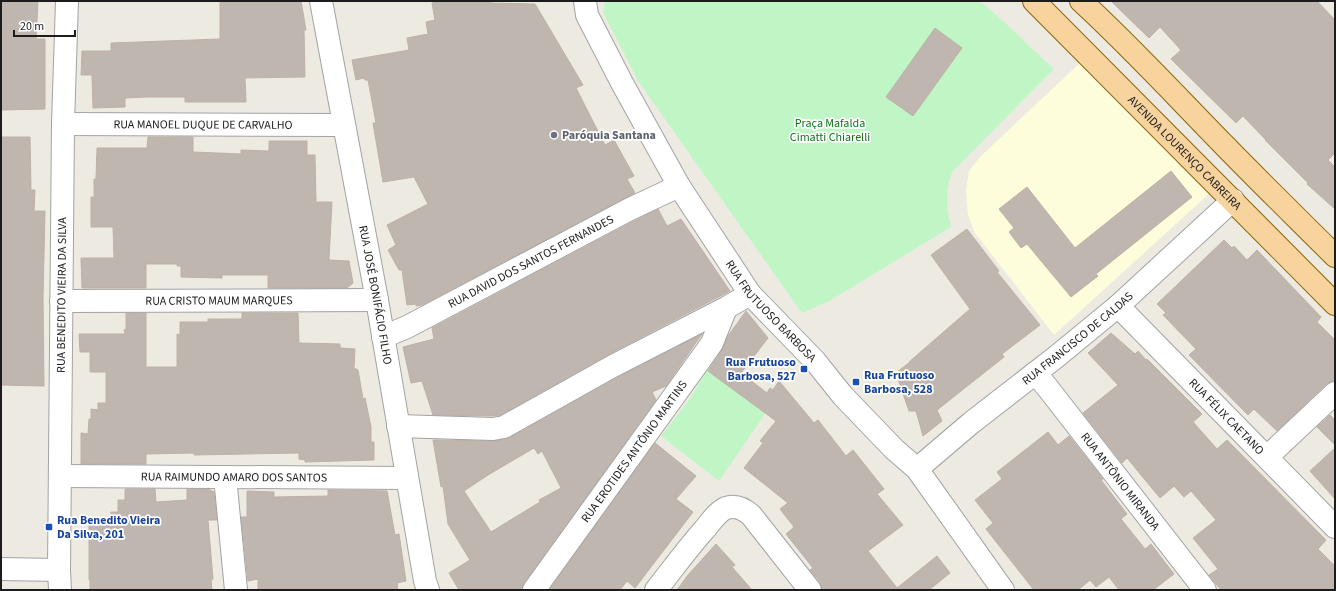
<svg xmlns="http://www.w3.org/2000/svg" width="1336" height="591" font-family="'Source Sans 3',sans-serif">
  <rect width="100%" height="100%" fill="#edeae2"/>
  <path fill="#fdfddb" d="M1083,60L1210,193L1054,335L975,233L968,215L966,190L969,171L980,157Z"/>
  <path fill="#c0f6c6" d="M605,1H980L1003,21L1054,69L952,172C945,191 946,207 951,227L831,300L802,313L638,81L603,12Z
    M709,366L767,411L719,481L661,436L690,399Z"/>
  <path fill="#beb6af" stroke="#beb1a6" fill-rule="evenodd" d="M1,1H38L36,39H45V109L1,110Z
    M220,1H301L306,30H304L305,77L245,78L246,102H185V97H147L125,98V107L93,108L92,75H81L82,51H111V43L220,39Z
    M441,1H491V3L535,4L583,85L576,88L605,145L614,140L634,176L627,179L635,193L422,305L416,306V304L407,305L402,270H399L388,250L396,245L387,225L428,204L414,177L383,182L373,123H376L368,80H365L364,78L356,80L352,60L409,50L407,38L428,34L426,22L435,20L432,3Z
    M1111,1H1317L1335,20V153L1328,160L1335,167V209L1307,184L1308,183L1265,140H1266L1243,116L1236,123L1171,59L1181,50L1160,27L1149,38Z
    M935,28L962,48L913,116L886,97Z
    M1,137H30L31,190H35L34,211H45L43,298L44,386L1,385Z
    M148,137H193V152L241,154V150L269,151V141H307V155H315L316,202H332L329,260L349,261L353,283L347,288H268V275H222V278L181,277V266H177V264H146V288H82L81,258H114L113,227H91V197H94V179H96L97,148H147Z
    M1171,171L1192,197L1096,274L1098,276L1071,297L1027,244L1021,248L1009,232L1014,228L999,209L1027,187L1075,248Z
    M658,209L667,226L681,219L730,291L607,355L500,415L492,416L433,415L422,381L411,383L403,347L434,339L432,328L636,220Z
    M967,229L999,271L997,272L1040,325L1002,354L1004,357L937,410L942,421L923,436L916,411H909L896,373L910,362H909L970,309L931,255Z
    M1224,240L1232,248L1234,246L1247,260L1257,250L1321,317L1317,322L1335,340V381H1332L1326,384L1277,431L1254,409L1248,415L1189,355L1196,349L1163,315L1166,313L1157,304Z
    M746,311L768,338L741,373L767,393L770,388L773,390L779,381L814,423L818,420L846,456L853,450L884,489L877,494L903,525L868,551L897,588L937,556L950,573L929,590H822L820,582L810,570L813,568L786,534L794,527L780,509L788,503L744,468L763,443L760,441L776,421L708,371L722,350L728,336Z
    M126,313H146V367H177V334L180,335V322H208V319H242V313H298L299,343L340,344V348L355,349L354,368L358,370L363,399L365,398L371,427V442H374V460L305,462V460L299,459V453L194,455V453L146,454V464H81V433L88,434L89,419H91V409L98,410V403H106V372H90V352H80L79,334H125L124,330L126,329Z
    M1111,333L1135,354L1138,351L1146,360L1147,359L1202,414L1193,422L1217,449L1227,440L1326,540L1318,549L1335,566V590H1221L1209,575L1218,569L1193,538L1216,520L1191,491L1184,497L1174,486L1160,498L1127,458L1122,463L1083,413L1118,385L1088,353Z
    M702,334L666,386L652,392L656,400L524,583L522,590H459L449,573L470,560L448,524L443,486L441,487L433,440L493,441L510,438L619,377ZM534,448L538,454L542,451L561,488L539,500L540,502L491,532L464,491L488,475Z
    M1330,415L1335,420V445L1317,427Z
    M1048,432L1058,445L1069,436L1103,479L1101,480L1127,514L1121,519L1145,549L1151,544L1174,574L1153,590H1119L1109,577L1096,587L1090,580L1078,590H1034L986,529L993,523L975,500L1002,479L997,472Z
    M655,443L696,476L676,499L693,512L635,588L627,581L620,590H549Z
    M1335,448V499L1310,471Z
    M125,489H155L156,502L187,500V489H208L214,492L217,520H208L213,579L211,580L212,590H90V580H89V524H110L111,512H118V500H125Z
    M328,490L387,491L395,535L399,534L406,581L397,583L398,590H258V579L248,581L241,517H247V491L274,492V497L328,496Z
    M716,544L735,565L732,567L752,590H677L688,575Z"/>
  <g fill="none" stroke-linecap="round" stroke-linejoin="round">
    <defs>
      <g id="minor">
        <path id="s1" d="M321,1L377,300L425,581L428,590"/>
        <path id="s2" d="M585,1L587,15L622,83L679,186L750,294L815,361L843,396L894,449L917,469L1003,590"/>
        <path id="s3" d="M63,124L343,125"/>
        <path id="s4" d="M61,301L377,300"/>
        <path id="s5" d="M1118,306L1335,527"/>
        <path id="s6" d="M383,337L407,327L630,209L679,186"/>
        <path id="s7" d="M1035,373L1047,387L1205,590"/>
        <path d="M398,426L493,429L504,427L613,366L726,308L750,294"/>
        <path d="M1267,457L1335,393"/>
        <path id="s8" d="M917,469L971,423L1056,357L1118,306L1233,200"/>
        <path id="s9" d="M60,476L407,478"/>
        <path d="M225,477L236,590"/>
        <path d="M1,569L59,570"/>
        <path id="s10" d="M60,590L59,570L63,124L67,1"/>
        <path id="s11" d="M534,590L705,353L712,343L726,308"/>
        <path d="M656,590C672,570 687,549 704,530C710,523 717,512 726,508C735,505 744,509 751,515L810,590"/>
      </g>
      <g id="major">
        <path id="s12" d="M1034,1L1335,304"/>
        <path d="M1081,1C1131,47 1177,97 1225,146C1261,183 1298,219 1335,256"/>
      </g>
    </defs>
    <use href="#minor" stroke="#a3a3a3" stroke-width="24"/>
    <use href="#major" stroke="#8e6507" stroke-width="24"/>
    <use href="#minor" stroke="#fff" stroke-width="22"/>
    <use href="#major" stroke="#f7d39d" stroke-width="22"/>
  </g>
  <circle fill="#6b7280" stroke="#fff" stroke-width="1.5" cx="554" cy="135" r="4"/>
  <g fill="#1a4fb4" stroke="#fff" stroke-width="1.5">
    <rect x="800" y="365" width="8" height="8" rx="2"/>
    <rect x="852" y="378" width="8" height="8" rx="2"/>
    <rect x="45" y="523" width="8" height="8" rx="2"/>
  </g>
  <g text-anchor="middle" dominant-baseline="central" stroke-width="3.5" stroke-linejoin="round" paint-order="stroke">
    <g font-size="12" fill="#10751b" stroke="#fff">
      <text x="830" y="123">Praça Mafalda<tspan x="830" dy="14">Cimatti Chiarelli</tspan></text>
    </g>
    <g font-size="12" fill="#1c1c1c" stroke="#fff">
      <text stroke="none"><textPath href="#s3" startOffset="140">RUA MANOEL DUQUE DE CARVALHO</textPath></text>
      <text stroke="none"><textPath href="#s12" startOffset="214">AVENIDA LOURENÇO CABREIRA</textPath></text>
      <text stroke="none"><textPath href="#s6" startOffset="166">RUA DAVID DOS SANTOS FERNANDES</textPath></text>
      <text stroke="none"><textPath href="#s10" startOffset="295">RUA BENEDITO VIEIRA DA SILVA</textPath></text>
      <text stroke="none"><textPath href="#s1" startOffset="299">RUA JOSÉ BONIFÁCIO FILHO</textPath></text>
      <text stroke="none"><textPath href="#s4" startOffset="158">RUA CRISTO MAUM MARQUES</textPath></text>
      <text stroke="none"><textPath href="#s2" startOffset="364">RUA FRUTUOSO BARBOSA</textPath></text>
      <text stroke="none"><textPath href="#s8" startOffset="207">RUA FRANCISCO DE CALDAS</textPath></text>
      <text stroke="none"><textPath href="#s5" startOffset="155">RUA FÉLIX CAETANO</textPath></text>
      <text stroke="none"><textPath href="#s11" startOffset="171">RUA EROTIDES ANTÔNIO MARTINS</textPath></text>
      <text stroke="none"><textPath href="#s9" startOffset="174">RUA RAIMUNDO AMARO DOS SANTOS</textPath></text>
      <text stroke="none"><textPath href="#s7" startOffset="138">RUA ANTÔNIO MIRANDA</textPath></text>
    </g>
    <g font-size="12" font-weight="bold" fill="#5b616d" stroke="#fff" text-anchor="start">
      <text x="562" y="135">Paróquia Santana</text>
    </g>
    <g font-size="12" font-weight="bold" fill="#164399" stroke="#fff" text-anchor="start">
      <text x="796" y="362" text-anchor="end">Rua Frutuoso<tspan x="796" dy="14">Barbosa, 527</tspan></text>
      <text x="864" y="375">Rua Frutuoso<tspan x="864" dy="14">Barbosa, 528</tspan></text>
      <text x="57" y="520">Rua Benedito Vieira<tspan x="57" dy="14">Da Silva, 201</tspan></text>
    </g>
  </g>
  <rect width="1336" height="591" fill="none" stroke="#1c1c1c" stroke-width="4"/>
  <path d="M14 30v6h61v-6" fill="none" stroke="#1c1c1c" stroke-width="2"/>
  <text x="20" y="30" font-size="12" fill="#1c1c1c" stroke="#ffffff" stroke-width="3" paint-order="stroke">20 m</text>
</svg>
